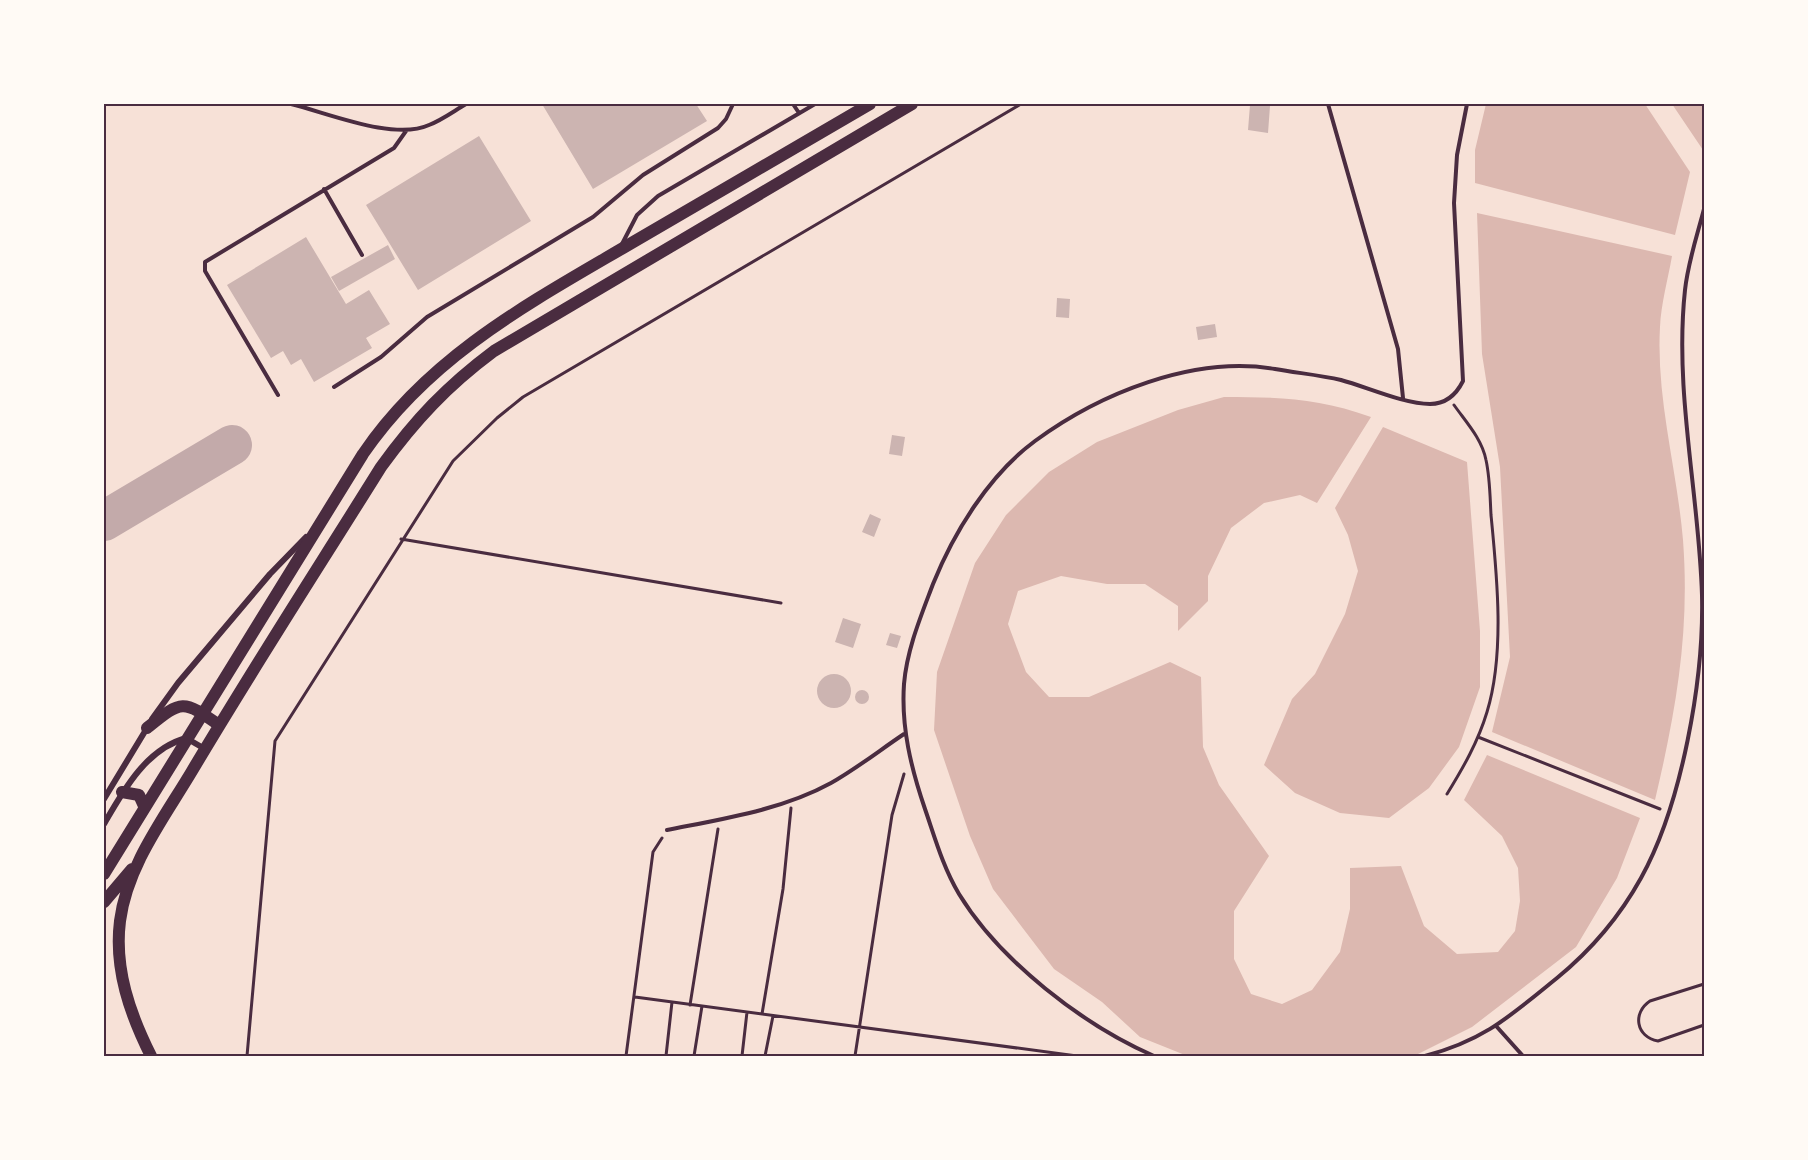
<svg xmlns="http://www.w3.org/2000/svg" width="1808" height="1160" font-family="Barlow,sans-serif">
  <rect width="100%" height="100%" fill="#f7e1d7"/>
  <path fill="#dcb8b0" d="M1486,104H1645L1690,172L1675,235L1475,183V150Z
    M1672,104H1704L1703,150Z
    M1477,213L1672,256C1668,279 1661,304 1660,327C1656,399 1677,469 1683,540C1690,632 1676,711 1655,800L1492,732L1510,657L1500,467L1482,354Z
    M1224,397C1279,397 1318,398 1371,417L1317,503L1300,495L1264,503L1231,528L1208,576V601L1178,631V606L1145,584H1107L1061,576L1018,591L1008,624L1026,672L1049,697H1089L1170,662L1201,677L1203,747L1219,785L1269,856L1234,911V959L1251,994L1282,1004L1312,990L1340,952L1350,909V868L1401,866L1424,926L1457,954L1498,952L1515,931L1520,901L1518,868L1502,836L1464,800L1487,755L1640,818L1617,878L1576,947L1472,1027L1416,1055H1185L1140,1037L1102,1002L1054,969L993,889L970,836L934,730L937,672L975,563L1006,515L1049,472L1097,442L1178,410Z
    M1383,427L1467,462L1480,631V687L1459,747L1429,788L1389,818L1340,813L1295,793L1264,765L1292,699L1315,674L1345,614L1358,571L1348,535L1335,508Z"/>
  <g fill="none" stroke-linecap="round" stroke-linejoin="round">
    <path stroke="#c3aaaa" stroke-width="40" d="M104,521L232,445"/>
  </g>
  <path fill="#ccb4b1" d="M542,104H696L707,121L593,189Z
    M1250,105L1270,106L1268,133L1248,130Z
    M479,136L531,221L418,290L366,205Z
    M306,237L346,304L369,290L390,324L366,338L372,348L314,382L301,359L291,365L283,351L271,358L227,285Z
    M388,245L395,259L339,291L331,277Z
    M1057,298L1070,299L1069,318L1056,317Z
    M1215,324L1217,337L1198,340L1196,327Z
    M892,435L905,437L902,456L889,454Z
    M870,514L881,519L874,537L862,532Z
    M843,618L861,624L853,648L835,642Z
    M890,633L901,636L897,648L886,645Z
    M817 691a17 17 0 1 1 34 0a17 17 0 1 1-34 0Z
    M855 697a7 7 0 1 1 14 0a7 7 0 1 1-14 0Z"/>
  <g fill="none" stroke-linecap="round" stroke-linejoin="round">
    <path stroke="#4a2c40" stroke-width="3" d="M401,539L781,603
      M1478,737L1660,809
      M1447,794C1463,768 1478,742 1487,712C1505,653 1497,576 1491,515C1490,497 1490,478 1486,460C1482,439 1466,422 1454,405
      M1704,984L1650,1001C1632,1013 1636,1037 1658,1041L1704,1025
      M635,997L1077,1056
      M690,1005L718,829
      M762,1014L783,889L791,808
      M247,1056L275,741L453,461L497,418L523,397L1021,104
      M626,1056L653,852L662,838
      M666,1056L672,1002
      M694,1056L702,1006
      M742,1056L747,1012
      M765,1056L773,1016
      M855,1056L892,815L904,774"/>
    <path stroke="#4a2c40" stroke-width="4" d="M291,104C328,113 394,141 429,125C442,120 454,111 466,104
      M793,104L799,113
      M1328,104L1398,349L1403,398
      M324,189L362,255
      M622,244L637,215L658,196L815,104
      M334,387L381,357L427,317L593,217L643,175L718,128L726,119L733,104
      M278,395L205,271V262L394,148L406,131
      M667,830C722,819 782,810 831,783C856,769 880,750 904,734
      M1497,1027L1523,1056
      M1154,1056C1083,1025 1000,961 959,894C943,867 935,838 925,809C911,768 901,727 904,684C907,649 921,616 933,584C954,532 989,475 1035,441C1099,394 1193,355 1275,369C1297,373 1320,375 1341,380C1367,387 1404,404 1430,404C1445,404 1456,395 1463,381L1454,203L1457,155L1467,104
      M1425,1056C1485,1040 1510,1016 1557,978C1590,951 1620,916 1641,878C1682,804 1704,679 1702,595C1699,494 1674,391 1685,290C1688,262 1697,236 1704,209"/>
    <path stroke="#4a2c40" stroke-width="6" d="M152,719L178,683L270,574L306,537
      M104,799L147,728
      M104,824C123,791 146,749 186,738L205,749"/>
    <path stroke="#4a2c40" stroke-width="12" d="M147,728C182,700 182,699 219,725
      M122,792L139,795L144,806
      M104,874L363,454C431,354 533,301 635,241C713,195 792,150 870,104
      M104,902L132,869
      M151,1056C130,1014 114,969 120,921C127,866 164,818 192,771C253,668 318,568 381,467C415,420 447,386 494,351L912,104"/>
  </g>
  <rect width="1808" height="1160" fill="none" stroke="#fffaf5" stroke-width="210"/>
  <rect x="105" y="105" width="1598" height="950" fill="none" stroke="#4a2c40" stroke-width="2"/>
</svg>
